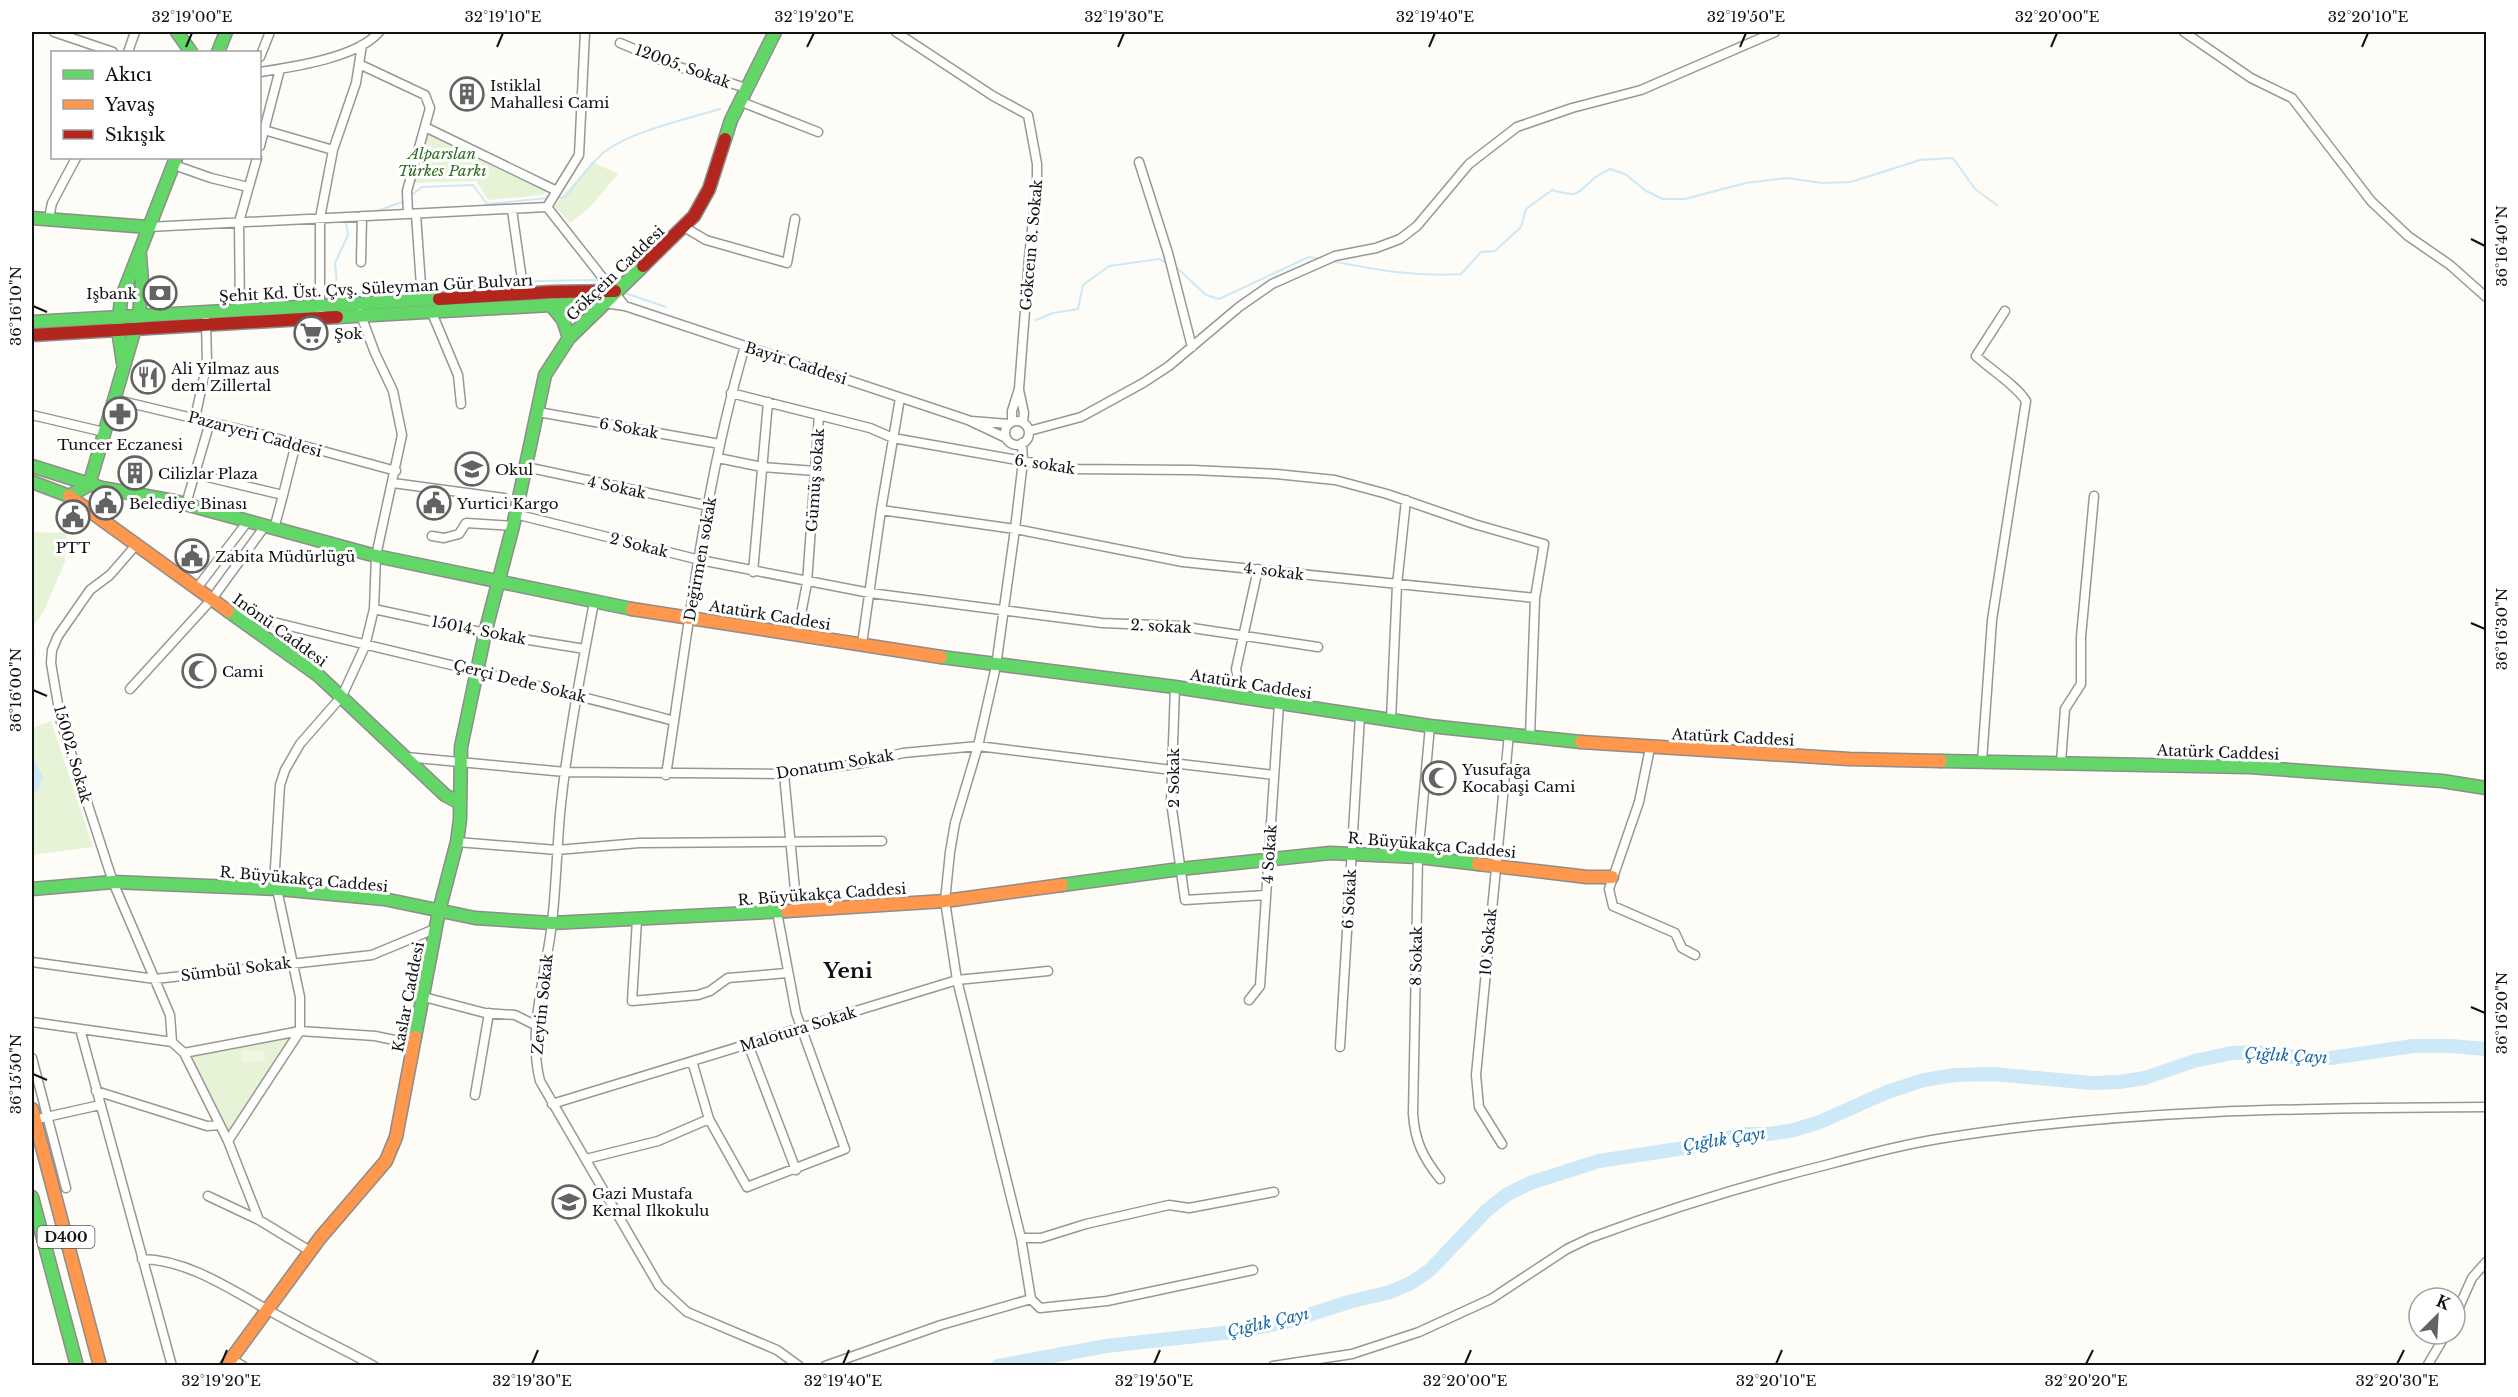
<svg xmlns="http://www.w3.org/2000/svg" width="2518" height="1397" font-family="'Libre Baskerville',serif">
  <rect width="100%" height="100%" fill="#fdfcf7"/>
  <path fill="#e7f3d7" d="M427,131L547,188L543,195L488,200L476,181L413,183Z
    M592,162L618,174L590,207L570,223L554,206Z
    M32,532L66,533L65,562L43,613L32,627L35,655L32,656Z
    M51,721L93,847L32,855V728Z
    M300,1031L228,1141L184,1053Z"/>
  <path fill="#f0f6e1" d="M241,1051H265V1061L242,1062Z"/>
  <path fill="#cde8f7" d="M32,757L43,777L38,790L32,795Z"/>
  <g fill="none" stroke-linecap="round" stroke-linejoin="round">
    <path stroke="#cde8f7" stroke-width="2" d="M413,194L422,187L473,185L487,204L548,198
      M556,198L565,197C577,184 588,166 602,154C627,132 687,119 720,109
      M374,212L405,201
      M346,223L348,235L335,263L338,295L419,290
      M1332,261C1376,270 1416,277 1461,274L1481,252L1495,251L1521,227L1526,209L1552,190C1577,197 1575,196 1592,180C1597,175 1604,172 1610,169L1625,174L1646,191L1663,199H1685L1746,183L1787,178L1822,183L1851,182L1920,160L1953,158L1975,189L1997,205
      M1175,266L1206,295L1219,299L1309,257L1321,259
      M425,290L537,281L599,280
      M625,293L666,307
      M1036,320L1053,313L1078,309L1083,285L1109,266L1159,259L1167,263"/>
    <path stroke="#cde8f7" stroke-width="14" d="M998,1366L1106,1346L1242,1331L1286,1322L1349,1302L1390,1292L1411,1283L1430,1270L1486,1211L1506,1195L1530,1183L1599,1161L1691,1147L1743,1134H1769L1794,1130L1820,1122L1887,1092L1924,1080L1955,1075L1993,1074L2092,1083L2119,1082L2145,1078L2194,1061L2232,1053L2259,1052L2301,1058H2331L2413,1046H2451L2486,1049"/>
    <defs>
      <path id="street" d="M54,32L113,52
        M585,32L579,155L547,207L625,306
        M896,32L993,96L1028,115L1037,164V182L1029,258L1019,389L1012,411V422
        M2184,32L2251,78L2292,98L2371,201L2408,236L2450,265L2486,297
        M620,43L673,65L746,88
        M128,52L135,32
        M260,57L270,32
        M359,64L425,95L430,108L407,191L408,214
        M260,72C292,67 357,58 379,32
        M739,101L818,132
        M425,127L557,191
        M264,130L333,150
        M260,146L280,69
        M1139,162L1168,253L1192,347
        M174,165L211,178L248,187
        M512,210L524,294
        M416,214L422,300
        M49,218L52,203L76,158
        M148,227L547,207
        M684,227L706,240L787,263L795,219
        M361,262L362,216
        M604,303L625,306L968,420L1006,438
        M240,312L239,222L257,158
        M320,312V218L333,150L356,83L362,45
        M360,313L375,353L393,391L402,435L376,556L374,609L365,646L342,696L300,744L285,770L280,785L275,868L277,889L300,997V1031L375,1036L414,1044
        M432,313L458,375L461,404
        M1019,390L1024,413L1023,422
        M731,393L870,428L893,438L1068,469L1193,470L1276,474L1335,480L1387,494L1474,524L1544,544L1535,598L1530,736
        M113,399L264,435L396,471
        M538,412L720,444
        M32,415L104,432
        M195,418L207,363L206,321
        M971,421L1009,424
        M1005 433a12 12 0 1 1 24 0a12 12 0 1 1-24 0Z
        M1029,431L1081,417L1143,383L1169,366L1239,307L1272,284L1335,256L1376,248L1400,239L1417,226L1469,164L1517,127L1572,108L1641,90L1775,32
        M1022,443L1023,461L1015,529L996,666L978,746L955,823L950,852L945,901L957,980L1021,1238L1031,1299
        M718,458L762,467L815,471
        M526,467L709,506
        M195,474L283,495L274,529
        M393,483L504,498
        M283,495L296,443
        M186,504L210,422
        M881,510L1015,529L1183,562L1535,598
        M515,514L700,560L870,593L1102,623L1179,626L1318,647
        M432,536L444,538L459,534L466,523L513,526
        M136,545L110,575L90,590L58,636L52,650L51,663L61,722L113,882L170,1015L172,1042L184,1053L228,1141L259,1220
        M753,572L768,402
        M197,588L248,521
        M594,602C581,672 567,742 560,814C557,850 556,887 552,923C546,975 527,1030 540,1081L659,1286L687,1312L777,1350L799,1366
        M374,609L485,633L585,649
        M234,612C381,650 528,681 674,721
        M797,635L807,583L819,415
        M862,644L881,510L900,398
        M1175,687L1171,802L1185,900L1266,895
        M130,689L212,599L265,526
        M1241,696L1236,669L1258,569
        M1391,720L1397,585L1406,500
        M1430,726L1418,857L1413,1114C1415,1142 1423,1157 1440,1179
        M1650,748L1639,802L1609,889L1613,906L1675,933L1682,948L1695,955
        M406,757L565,772L784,774L863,763L903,753L978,746L1172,770
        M1982,761L1992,620L2026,401C2017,386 1991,370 1976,356L2005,311
        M2061,762L2065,709L2081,684V637L2094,496
        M1172,763L1274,775
        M784,774L797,911
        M666,775C688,632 704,485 745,346
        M457,842L557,850L639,843L882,841
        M637,920L632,1001L698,995L710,991L728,978L787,973
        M32,962L155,979L372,955L437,928
        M424,997L485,1013L515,1015L537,1026
        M1249,1000L1260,986L1279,704
        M32,1022L172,1042
        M80,1029L172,1366
        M748,1044L796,1170
        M1340,1047L1360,716
        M184,1053L300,1031
        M32,1058L66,1188
        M692,1061L709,1119L747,1187L845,1149L796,1013L777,912
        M96,1091L207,1126L220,1125
        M475,1095L489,1013
        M552,1104L957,980L1048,971
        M42,1118L100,1105
        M228,1141L300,1031
        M1502,1144L1479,1107L1476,1075L1509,734
        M586,1159L658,1141L709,1119
        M208,1196L259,1220L310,1251
        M1021,1238H1041L1086,1224L1169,1205L1189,1208L1274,1192
        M142,1259C188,1260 230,1289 268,1310C303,1330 339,1347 374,1366
        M1031,1299L1040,1308L1107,1301L1253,1270
        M2455,1316L2472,1278L2486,1262
        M231,1359L243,1366
        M825,1366L941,1325L1031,1299
        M1273,1366L1352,1354L1419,1332L1491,1299L1567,1249L1590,1238C1668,1209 1746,1185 1826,1165C1863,1155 1900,1145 1938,1139C2119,1109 2304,1108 2486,1107
        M2427,1366L2446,1334"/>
      <path id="fast" d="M177,32L191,52
        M218,52L226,32
        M725,139L731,120L775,32
        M32,218L148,227
        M551,305L604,303
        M337,317L551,305L563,320L569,338
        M32,322L439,299
        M123,363L118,330L121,299L176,158
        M32,466L102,488L174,501L376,556L632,609
        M32,482L69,496L89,485L139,315L142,281L140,256
        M228,611L319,676L445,795L460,803
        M941,657L1175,687L1430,726L1581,742
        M1941,761L2249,767L2442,781L2486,788
        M1062,885L1180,869L1330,853L1418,857L1478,864
        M32,889L113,882L279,889L384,899L475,918L552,923L787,911
        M415,1037L439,911L457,842L460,819L461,747L485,633L513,526L545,375L569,338L643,266
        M32,1197L77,1366"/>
      <path id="slow" d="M69,496L228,611
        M632,609L941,657
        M1581,742L1849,759L1941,761
        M1478,864L1587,877H1612
        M787,911L945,901L1062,885
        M32,1109L100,1366
        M226,1366L320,1238L386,1161L396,1137L415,1037"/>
      <path id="jam" d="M643,266L694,216L709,189L725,139
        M439,299L551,292L615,291
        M32,335L337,317"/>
    </defs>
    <use href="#street" stroke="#979795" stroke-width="11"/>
    <use href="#fast" stroke="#8e8d8b" stroke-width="15"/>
    <use href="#slow" stroke="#8e8d8b" stroke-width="15"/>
    <use href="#jam" stroke="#8e8d8b" stroke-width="15"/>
    <use href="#street" stroke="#fffffe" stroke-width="8"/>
    <use href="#fast" stroke="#63d668" stroke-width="12"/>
    <use href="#slow" stroke="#ff974d" stroke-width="12"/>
    <use href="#jam" stroke="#b3261e" stroke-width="12"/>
  </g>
  <path fill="none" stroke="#111" stroke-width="2" d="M186,47L192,33M497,47L503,33M807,47L814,33M1118,47L1124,33M1429,47L1435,33M1740,47L1746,33M2051,47L2057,33M2362,47L2368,33M2471,239L2485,246M33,306L47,312M2471,623L2485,629M33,690L47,696M2471,1007L2485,1013M33,1074L47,1080M221,1364L227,1350M532,1364L538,1350M843,1364L849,1350M1154,1364L1160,1350M1465,1364L1471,1350M1776,1364L1782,1350M2086,1364L2093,1350M2397,1364L2404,1350"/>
  <defs>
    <symbol id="building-ring" viewBox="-11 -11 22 22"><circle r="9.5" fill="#fff" stroke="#646362" stroke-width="1.5"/><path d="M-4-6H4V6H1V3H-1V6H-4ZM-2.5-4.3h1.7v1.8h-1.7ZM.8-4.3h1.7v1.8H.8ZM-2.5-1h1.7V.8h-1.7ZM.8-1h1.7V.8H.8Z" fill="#646362"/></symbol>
    <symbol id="bank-ring" viewBox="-11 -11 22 22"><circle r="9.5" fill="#fff" stroke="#646362" stroke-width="1.5"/><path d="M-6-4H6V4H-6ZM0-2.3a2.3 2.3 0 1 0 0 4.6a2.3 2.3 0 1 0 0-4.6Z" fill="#646362"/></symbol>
    <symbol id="supermarket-ring" viewBox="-11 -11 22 22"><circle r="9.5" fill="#fff" stroke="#646362" stroke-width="1.5"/><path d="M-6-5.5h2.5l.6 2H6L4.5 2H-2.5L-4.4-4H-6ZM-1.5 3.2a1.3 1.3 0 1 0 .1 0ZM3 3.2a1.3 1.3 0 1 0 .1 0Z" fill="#646362"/></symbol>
    <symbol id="restaurant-ring" viewBox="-11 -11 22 22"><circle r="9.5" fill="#fff" stroke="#646362" stroke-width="1.5"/><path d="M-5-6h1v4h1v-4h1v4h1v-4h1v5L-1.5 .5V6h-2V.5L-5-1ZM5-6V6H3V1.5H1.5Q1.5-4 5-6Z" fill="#646362"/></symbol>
    <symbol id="pharmacy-ring" viewBox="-11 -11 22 22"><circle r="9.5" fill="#fff" stroke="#646362" stroke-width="1.5"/><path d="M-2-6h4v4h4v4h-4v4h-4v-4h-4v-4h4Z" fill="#646362"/></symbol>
    <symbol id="school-ring" viewBox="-11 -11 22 22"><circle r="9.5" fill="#fff" stroke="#646362" stroke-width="1.5"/><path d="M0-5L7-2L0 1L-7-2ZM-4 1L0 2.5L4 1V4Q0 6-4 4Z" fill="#646362"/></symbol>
    <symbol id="civic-ring" viewBox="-11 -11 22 22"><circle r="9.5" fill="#fff" stroke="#646362" stroke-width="1.5"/><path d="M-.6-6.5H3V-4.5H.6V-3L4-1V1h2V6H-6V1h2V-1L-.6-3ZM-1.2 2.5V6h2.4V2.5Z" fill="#646362"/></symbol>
    <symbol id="mosque-ring" viewBox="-11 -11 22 22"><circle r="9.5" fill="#fff" stroke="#646362" stroke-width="1.5"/><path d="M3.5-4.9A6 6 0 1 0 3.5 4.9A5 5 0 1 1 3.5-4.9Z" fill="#646362"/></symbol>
  </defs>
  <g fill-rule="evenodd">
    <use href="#building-ring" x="448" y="75" width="38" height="38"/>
    <use href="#bank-ring" x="141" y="274" width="38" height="38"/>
    <use href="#supermarket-ring" x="292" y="314" width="38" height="38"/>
    <use href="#restaurant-ring" x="129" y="358" width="38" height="38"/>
    <use href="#pharmacy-ring" x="101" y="395" width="38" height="38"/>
    <use href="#school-ring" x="453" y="450" width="38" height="38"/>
    <use href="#building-ring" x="116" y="454" width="38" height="38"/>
    <use href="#civic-ring" x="87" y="484" width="38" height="38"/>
    <use href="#civic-ring" x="415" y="484" width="38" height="38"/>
    <use href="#civic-ring" x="54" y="498" width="38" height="38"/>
    <use href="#civic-ring" x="173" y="537" width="38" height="38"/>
    <use href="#mosque-ring" x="180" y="652" width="38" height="38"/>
    <use href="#mosque-ring" x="1420" y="759" width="38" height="38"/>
    <use href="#school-ring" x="550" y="1183" width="38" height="38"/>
  </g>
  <g text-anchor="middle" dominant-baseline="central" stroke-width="6" stroke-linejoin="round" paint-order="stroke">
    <rect fill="#fff" stroke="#585858" stroke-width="1.5" x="37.5" y="1226" width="57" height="22" rx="4.5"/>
    <g font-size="14" font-weight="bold" fill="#111">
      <text x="66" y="1237">D400</text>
    </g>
    <g font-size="15" fill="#111" stroke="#fff">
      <text transform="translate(683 66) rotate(20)">12005. Sokak</text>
      <text transform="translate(1031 245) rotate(-85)">Gökceın 8. Sokak</text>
      <text transform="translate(615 273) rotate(-44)">Gökçein Caddesi</text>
      <text transform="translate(376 288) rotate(-3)">Şehit Kd. Üst. Çvş. Süleyman Gür Bulvarı</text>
      <text transform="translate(796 363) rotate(18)">Bayir Caddesi</text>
      <text transform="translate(629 428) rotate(10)">6 Sokak</text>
      <text transform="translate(255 434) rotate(15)">Pazaryeri Caddesi</text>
      <text transform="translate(1045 464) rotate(9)">6. sokak</text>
      <text transform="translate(815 480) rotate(-86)">Gümüş sokak</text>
      <text transform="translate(617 487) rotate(12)">4 Sokak</text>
      <text transform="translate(639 545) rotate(14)">2 Sokak</text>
      <text transform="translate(700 559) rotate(-80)">Değirmen sokak</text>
      <text transform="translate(1274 571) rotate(7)">4. sokak</text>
      <text transform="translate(770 615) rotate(9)">Atatürk Caddesi</text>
      <text transform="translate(1161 626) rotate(3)">2. sokak</text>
      <text transform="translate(280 630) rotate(36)">Inönü Caddesi</text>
      <text transform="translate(479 630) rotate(11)">15014. Sokak</text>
      <text transform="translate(520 681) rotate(14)">Çerçi Dede Sokak</text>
      <text transform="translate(1251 684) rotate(9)">Atatürk Caddesi</text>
      <text transform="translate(1733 737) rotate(3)">Atatürk Caddesi</text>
      <text transform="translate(2218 752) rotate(2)">Atatürk Caddesi</text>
      <text transform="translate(73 754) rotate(74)">15002. Sokak</text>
      <text transform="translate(835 764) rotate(-9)">Donatım Sokak</text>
      <text transform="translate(1173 778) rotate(-90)">2 Sokak</text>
      <text transform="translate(1432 845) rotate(5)">R. Büyükakça Caddesi</text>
      <text transform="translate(1269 854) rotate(-86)">4 Sokak</text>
      <text transform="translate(304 879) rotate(5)">R. Büyükakça Caddesi</text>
      <text transform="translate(822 894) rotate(-4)">R. Büyükakça Caddesi</text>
      <text transform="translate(1349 899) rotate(-87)">6 Sokak</text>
      <text transform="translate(1488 942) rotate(-85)">10 Sokak</text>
      <text transform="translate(1416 956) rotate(-89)">8 Sokak</text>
      <text transform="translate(236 969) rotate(-7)">Sümbül Sokak</text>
      <text transform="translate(408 997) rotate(-79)">Kaslar Caddesi</text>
      <text transform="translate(542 1004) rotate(-84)">Zeytin Sokak</text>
      <text transform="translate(798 1029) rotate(-17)">Malotura Sokak</text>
    </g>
    <g font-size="15" fill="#111" stroke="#fff" text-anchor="start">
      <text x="490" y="85">Istiklal<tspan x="490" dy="17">Mahallesi Cami</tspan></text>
      <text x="137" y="293" text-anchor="end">Işbank</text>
      <text x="334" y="333">Şok</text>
      <text x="171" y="368">Ali Yilmaz aus<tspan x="171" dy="17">dem Zillertal</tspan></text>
      <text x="120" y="444" text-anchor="middle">Tuncer Eczanesi</text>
      <text x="495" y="469">Okul</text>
      <text x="158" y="473">Cilizlar Plaza</text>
      <text x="129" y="503">Belediye Binası</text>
      <text x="457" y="503">Yurtici Kargo</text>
      <text x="73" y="547" text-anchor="middle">PTT</text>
      <text x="215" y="556">Zabita Müdürlügü</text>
      <text x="222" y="671">Cami</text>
      <text x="1462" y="769">Yusufağa<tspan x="1462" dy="17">Kocabaşi Cami</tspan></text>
      <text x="592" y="1193">Gazi Mustafa<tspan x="592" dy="17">Kemal Ilkokulu</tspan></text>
    </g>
    <g font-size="15" font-style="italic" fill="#2f6b1f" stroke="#fff">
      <text x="442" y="153">Alparslan<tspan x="442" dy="17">Türkes Parkı</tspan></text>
    </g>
    <g font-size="16" font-style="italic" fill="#1768a6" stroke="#fff">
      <text transform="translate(2286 1055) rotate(3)">Çığlık Çayı</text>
      <text transform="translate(1724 1139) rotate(-9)">Çığlık Çayı</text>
      <text transform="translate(1268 1322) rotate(-13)">Çığlık Çayı</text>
    </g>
    <g font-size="21" font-weight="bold" fill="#111" stroke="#fff">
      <text x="848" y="971">Yeni</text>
    </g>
  </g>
  <rect width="2518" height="1397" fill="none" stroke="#ffffff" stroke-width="66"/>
  <rect x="51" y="51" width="210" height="108" fill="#ffffff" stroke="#a0a0a0" stroke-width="1.5"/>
  <rect x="63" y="70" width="30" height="9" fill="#63d668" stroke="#a0a0a0" stroke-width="1.5"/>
  <text x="105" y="81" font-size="18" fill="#111111">Akıcı</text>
  <rect x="63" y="100" width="30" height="9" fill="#ff974d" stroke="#a0a0a0" stroke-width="1.5"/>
  <text x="105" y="111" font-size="18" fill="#111111">Yavaş</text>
  <rect x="63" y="130" width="30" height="9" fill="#b3261e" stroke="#a0a0a0" stroke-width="1.5"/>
  <text x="105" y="141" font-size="18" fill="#111111">Sıkışık</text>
  <g transform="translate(2437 1316) rotate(24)"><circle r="28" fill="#ffffff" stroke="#a0a0a0" stroke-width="1.5"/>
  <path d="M0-4.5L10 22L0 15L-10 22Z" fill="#646362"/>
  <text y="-9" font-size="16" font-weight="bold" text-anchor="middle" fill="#111111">K</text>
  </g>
  <rect x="33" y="33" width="2452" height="1331" fill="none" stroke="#111" stroke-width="2"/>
  <g font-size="15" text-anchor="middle" fill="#111">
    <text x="192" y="22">32°19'00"E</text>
    <text x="503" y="22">32°19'10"E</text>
    <text x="814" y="22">32°19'20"E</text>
    <text x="1124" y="22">32°19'30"E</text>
    <text x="1435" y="22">32°19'40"E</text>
    <text x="1746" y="22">32°19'50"E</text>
    <text x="2057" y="22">32°20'00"E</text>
    <text x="2368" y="22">32°20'10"E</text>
    <text transform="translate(2502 246) rotate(-90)" y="5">36°16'40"N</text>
    <text transform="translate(16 306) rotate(-90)" y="5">36°16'10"N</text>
    <text transform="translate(2502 629) rotate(-90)" y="5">36°16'30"N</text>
    <text transform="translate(16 690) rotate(-90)" y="5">36°16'00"N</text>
    <text transform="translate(2502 1013) rotate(-90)" y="5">36°16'20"N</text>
    <text transform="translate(16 1074) rotate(-90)" y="5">36°15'50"N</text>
    <text x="221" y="1386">32°19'20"E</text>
    <text x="532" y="1386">32°19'30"E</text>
    <text x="843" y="1386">32°19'40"E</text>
    <text x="1154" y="1386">32°19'50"E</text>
    <text x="1465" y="1386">32°20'00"E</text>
    <text x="1776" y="1386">32°20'10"E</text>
    <text x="2086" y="1386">32°20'20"E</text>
    <text x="2397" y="1386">32°20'30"E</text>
  </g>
</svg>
